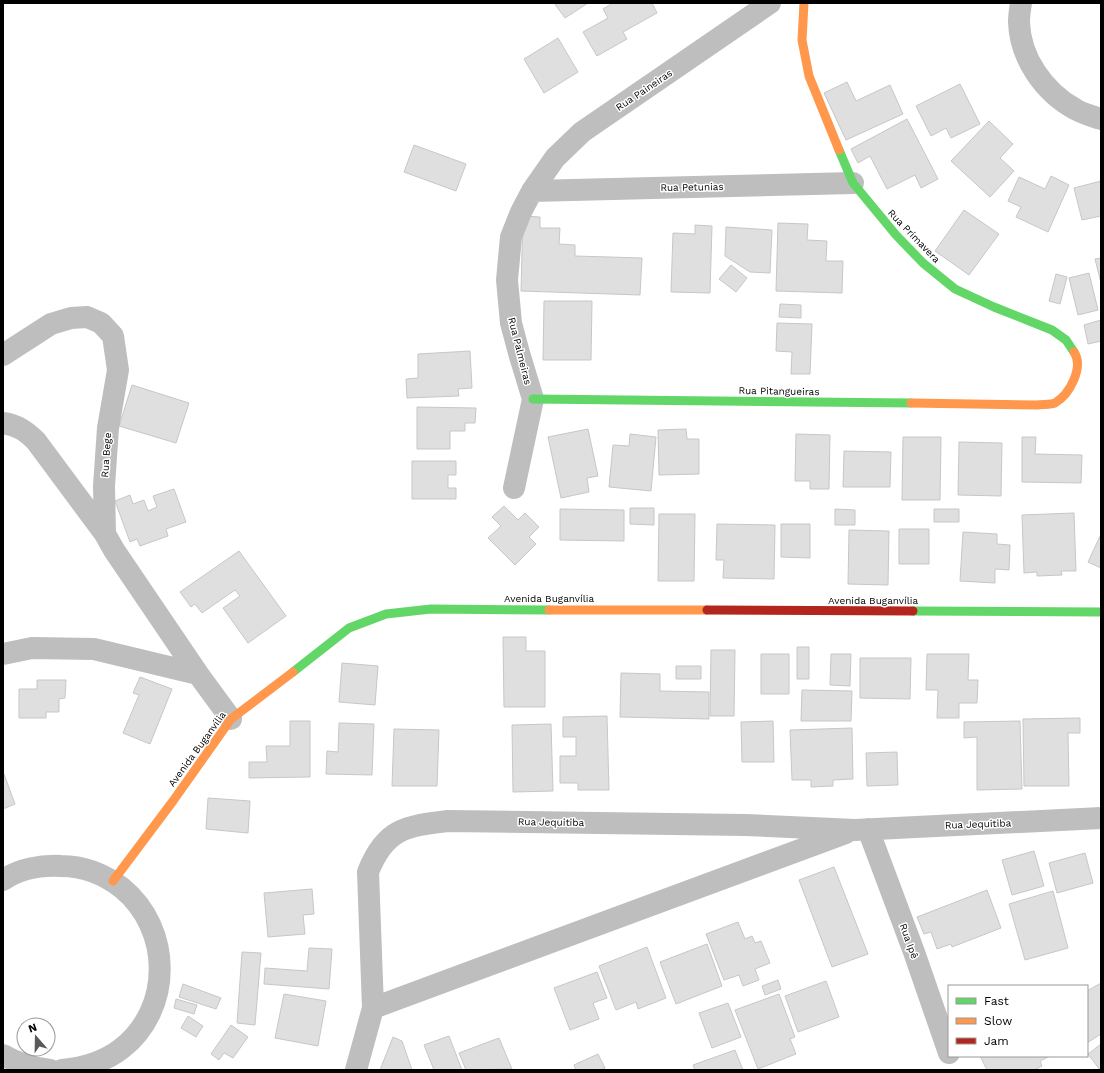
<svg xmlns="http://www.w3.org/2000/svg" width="1104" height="1073" font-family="'Work Sans',sans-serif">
  <rect width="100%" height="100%" fill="#fff"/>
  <path fill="#dfdfdf" stroke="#c7c7c7" d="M554,3H588L565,18Z
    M613,3H652L657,13L623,32L627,39L597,56L583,32L608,18L603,9Z
    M558,38L578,72L544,93L524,59Z
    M847,82L856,101L890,85L903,114L846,140L824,93Z
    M960,84L980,124L951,138L946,128L931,136L916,106Z
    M907,119L938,179L921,188L915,175L887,189L870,156L858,163L851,149Z
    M989,121L1013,144L1000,158L1014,171L990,197L951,161Z
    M414,145L466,164L456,191L404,172Z
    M1051,176L1069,185L1048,232L1016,217L1021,207L1008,201L1019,177L1045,189Z
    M1101,181V216L1082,220L1074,188Z
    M964,210L999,234L969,275L935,251Z
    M523,216L540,217V228H560L559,244L575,245V256L642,258L640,295L521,291Z
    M778,223L808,224L807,240L827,241L826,261H843L842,293L776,291Z
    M695,225L712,226L710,293L671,292L673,233L695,234Z
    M726,227L772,230L770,273L750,272L725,256Z
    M1101,258V283L1095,259Z
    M731,265L747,278L736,292L719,279Z
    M1089,273L1098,310L1078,315L1069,278Z
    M1056,274L1067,277L1060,304L1049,301Z
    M544,301H592L591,360H543Z
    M780,304L801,305V318L779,317Z
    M1101,320V341L1088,344L1084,325Z
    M777,323L812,324L810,374H791L792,352L776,351Z
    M470,351L472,388L458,389L459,396L407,398L406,379L418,378V354Z
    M132,385L189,403L176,443L119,426Z
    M417,407L476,408L475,423H465V431H450V449H417Z
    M588,429L598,476L587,478L589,492L561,498L548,437Z
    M686,429L687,439H699V474L659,475L658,430Z
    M630,434L656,437L651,491L609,487L613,445L629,446Z
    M796,434L830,435L829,489H810V481H795Z
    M903,437H941L940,500H902Z
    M1022,437H1036L1035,454L1082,455L1081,483L1022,482Z
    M959,442L1002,443L1001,496L958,495Z
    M844,451L891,452L890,487H843Z
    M412,461H456V475H448V488H456V499H412Z
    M174,489L186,522L166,529L168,536L140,546L137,539L130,542L115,501L130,495L133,504L144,500L148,511L157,507L153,496Z
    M504,506L518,520L525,513L539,527L529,537L536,544L515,565L488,538L501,526L492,517Z
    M630,508H654V525L630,524Z
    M560,509L624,510V541L560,540Z
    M835,509L855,510V525H835Z
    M934,509H959V522H934Z
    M1074,513L1076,571H1061L1062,575L1037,576V572L1024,573L1022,515Z
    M659,514H695L694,581H658Z
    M717,524L775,525L774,579L723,578L724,560H716Z
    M781,524H810V558L781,557Z
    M899,529H929V564H899Z
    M849,530L889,531L888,585L848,584Z
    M963,532L997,534V544L1010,545L1009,570L995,569V583L960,581Z
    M1101,534V568L1088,562Z
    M239,551L286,616L248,643L223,608L240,596L235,590L202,613L195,604L191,607L180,592Z
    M503,637H526V651H545V707H504Z
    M797,647H809V679H797Z
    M711,650H735L734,716H710Z
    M761,654H789V694H761Z
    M831,654H851L850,686L830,685Z
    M927,654H969L968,680H978L977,703H959V718H937L938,690H926Z
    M860,658H911L910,699L860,698Z
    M342,663L378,666L375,705L339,702Z
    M676,666H701V679H676Z
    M621,673L660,674V691L709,692V719L620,717Z
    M140,677L172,689L150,744L123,733L139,695L133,693Z
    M37,680H66L65,698L59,699V712H46V718H19V689H37Z
    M802,690L852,691L851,721H801Z
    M607,716L609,790H578V783H560V756H576V737H563V717Z
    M1080,718V733H1068L1069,786H1024L1023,719Z
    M290,721H310V777L249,778V762H267L266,746H290Z
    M773,721L774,762H742L741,722Z
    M1020,721L1022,789L977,790V737L964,738V722Z
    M339,723L374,724L372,775L326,774L327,751L338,752Z
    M551,724L553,791L513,792L512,725Z
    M852,728L853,779L833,780V786L811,787V780H792L790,730Z
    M394,729L439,730L437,786H392Z
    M897,752L898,785L867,786L866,753Z
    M4,774L15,804L3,809V775Z
    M208,798L250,801L248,833L206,829Z
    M1034,851L1044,886L1012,895L1002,860Z
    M1085,853L1093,883L1057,893L1049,863Z
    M834,867L868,954L832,967L799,880Z
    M312,889L314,914L303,915L305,934L268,937L264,893Z
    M987,890L1001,928L952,947L951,944L937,949L931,932L924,934L917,917Z
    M1053,891L1068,948L1025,960L1009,904Z
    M738,922L745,939L752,936L755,943L761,941L770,963L755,969L759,980L743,986L739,975L724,980L706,934Z
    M707,944L722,986L676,1004L660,962Z
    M647,947L666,998L638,1009L636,1002L616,1010L599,966Z
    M309,948L332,949L329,989L264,984L265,968L307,971Z
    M242,952L261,953L255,1025L237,1023Z
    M597,972L607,998L593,1003L599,1019L570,1030L554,988Z
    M778,980L781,989L765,995L762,986Z
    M826,981L839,1017L798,1032L785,996Z
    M1101,983V1034L1087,1043V991Z
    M183,984L221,998L216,1009L179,997Z
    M284,994L326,1001L318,1046L275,1038Z
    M779,994L795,1037L790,1039L796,1054L758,1069L735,1010Z
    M176,999L197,1005L194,1014L174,1008Z
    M728,1003L741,1037L712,1048L699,1013Z
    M188,1016L203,1026L196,1037L181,1028Z
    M231,1025L248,1037L233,1058L224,1053L219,1060L211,1054Z
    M449,1036L462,1070H434L424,1045Z
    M393,1037L402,1041L412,1070H380Z
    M499,1038L512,1069L466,1070L459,1053Z
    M1101,1044V1070H1100L1088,1054Z
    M735,1050L743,1070H695L693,1065Z
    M598,1054L605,1068L600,1070H576L574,1065Z
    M980,1056H1050L1040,1061L1042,1066L1034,1070H987Z"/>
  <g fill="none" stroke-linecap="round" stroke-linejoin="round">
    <path stroke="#bebebe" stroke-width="22" d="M1021,3C1020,9 1019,15 1019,22C1020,58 1044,92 1075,109C1083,114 1093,116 1101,119
      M532,191L853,183
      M3,355L51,324L71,318L87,317L101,323L113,336L118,370L108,428L104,486L105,534L114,550L198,674L231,719
      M3,423C17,425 26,431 36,441L105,534
      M514,488L533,399L519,353L511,323L507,280L511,237L521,212L532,191L555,158L582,132L770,3
      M3,654L32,648L94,649L198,674
      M868,829L914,952L949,1053
      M3,880C19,869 41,865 61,866C83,866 104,874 122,888C172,929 173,1009 121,1049C104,1062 83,1068 62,1070
      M373,1008L846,833
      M3,1055C18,1064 33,1068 50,1070
      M356,1070L373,1008L368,872C385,829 405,826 448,821L745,825L855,830L1101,818"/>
    <path stroke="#63d668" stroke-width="9" d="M839,150L853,183L896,235L923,263L955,289L994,307L1052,330L1066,340L1074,352
      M533,399L911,403
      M913,611L1101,612
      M293,672L349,628L386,614L431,609L549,610"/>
    <path stroke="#ff974d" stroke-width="9" d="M804,3L802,40L809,76L839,150
      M911,403L1037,405C1042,404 1051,405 1055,403C1070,394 1084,367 1074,352
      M549,610H707
      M113,881L173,801L231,719L293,672"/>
    <path stroke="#b3261e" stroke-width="9" d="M707,610L913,611"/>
  </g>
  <g text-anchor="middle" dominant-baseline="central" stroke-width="3" stroke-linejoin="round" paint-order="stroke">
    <g font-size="10" fill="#000" stroke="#fff">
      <text transform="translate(644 90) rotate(-34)">Rua Paineiras</text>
      <text transform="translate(692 187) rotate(-1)">Rua Petunias</text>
      <text transform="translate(914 236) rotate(46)">Rua Primavera</text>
      <text transform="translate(520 351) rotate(76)">Rua Palmeiras</text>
      <text transform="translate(779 391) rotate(1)">Rua Pitangueiras</text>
      <text transform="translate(106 455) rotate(-86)">Rua Bege</text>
      <text x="549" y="598">Avenida Buganvília</text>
      <text x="873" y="600">Avenida Buganvília</text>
      <text transform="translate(197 749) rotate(-54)">Avenida Buganvília</text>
      <text transform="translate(551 822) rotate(1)">Rua Jequitiba</text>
      <text transform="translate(978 824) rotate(-2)">Rua Jequitiba</text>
      <text transform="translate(909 941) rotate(70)">Rua Ipê</text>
    </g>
  </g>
  <rect width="1104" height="1073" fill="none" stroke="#000000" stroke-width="8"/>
  <rect x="948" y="985" width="140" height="72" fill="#ffffff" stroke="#999999"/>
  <rect x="956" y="998" width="20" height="6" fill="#63d668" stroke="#999999"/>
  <text x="984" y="1005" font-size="12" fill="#000000">Fast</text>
  <rect x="956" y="1018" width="20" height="6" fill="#ff974d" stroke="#999999"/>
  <text x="984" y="1025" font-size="12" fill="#000000">Slow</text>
  <rect x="956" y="1038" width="20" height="6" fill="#b3261e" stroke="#999999"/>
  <text x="984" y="1045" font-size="12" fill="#000000">Jam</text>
  <g transform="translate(36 1037) rotate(340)"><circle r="19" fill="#ffffff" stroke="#999999"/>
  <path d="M0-3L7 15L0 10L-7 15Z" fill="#595959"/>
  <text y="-6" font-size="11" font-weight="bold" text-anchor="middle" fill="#000000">N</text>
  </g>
</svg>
